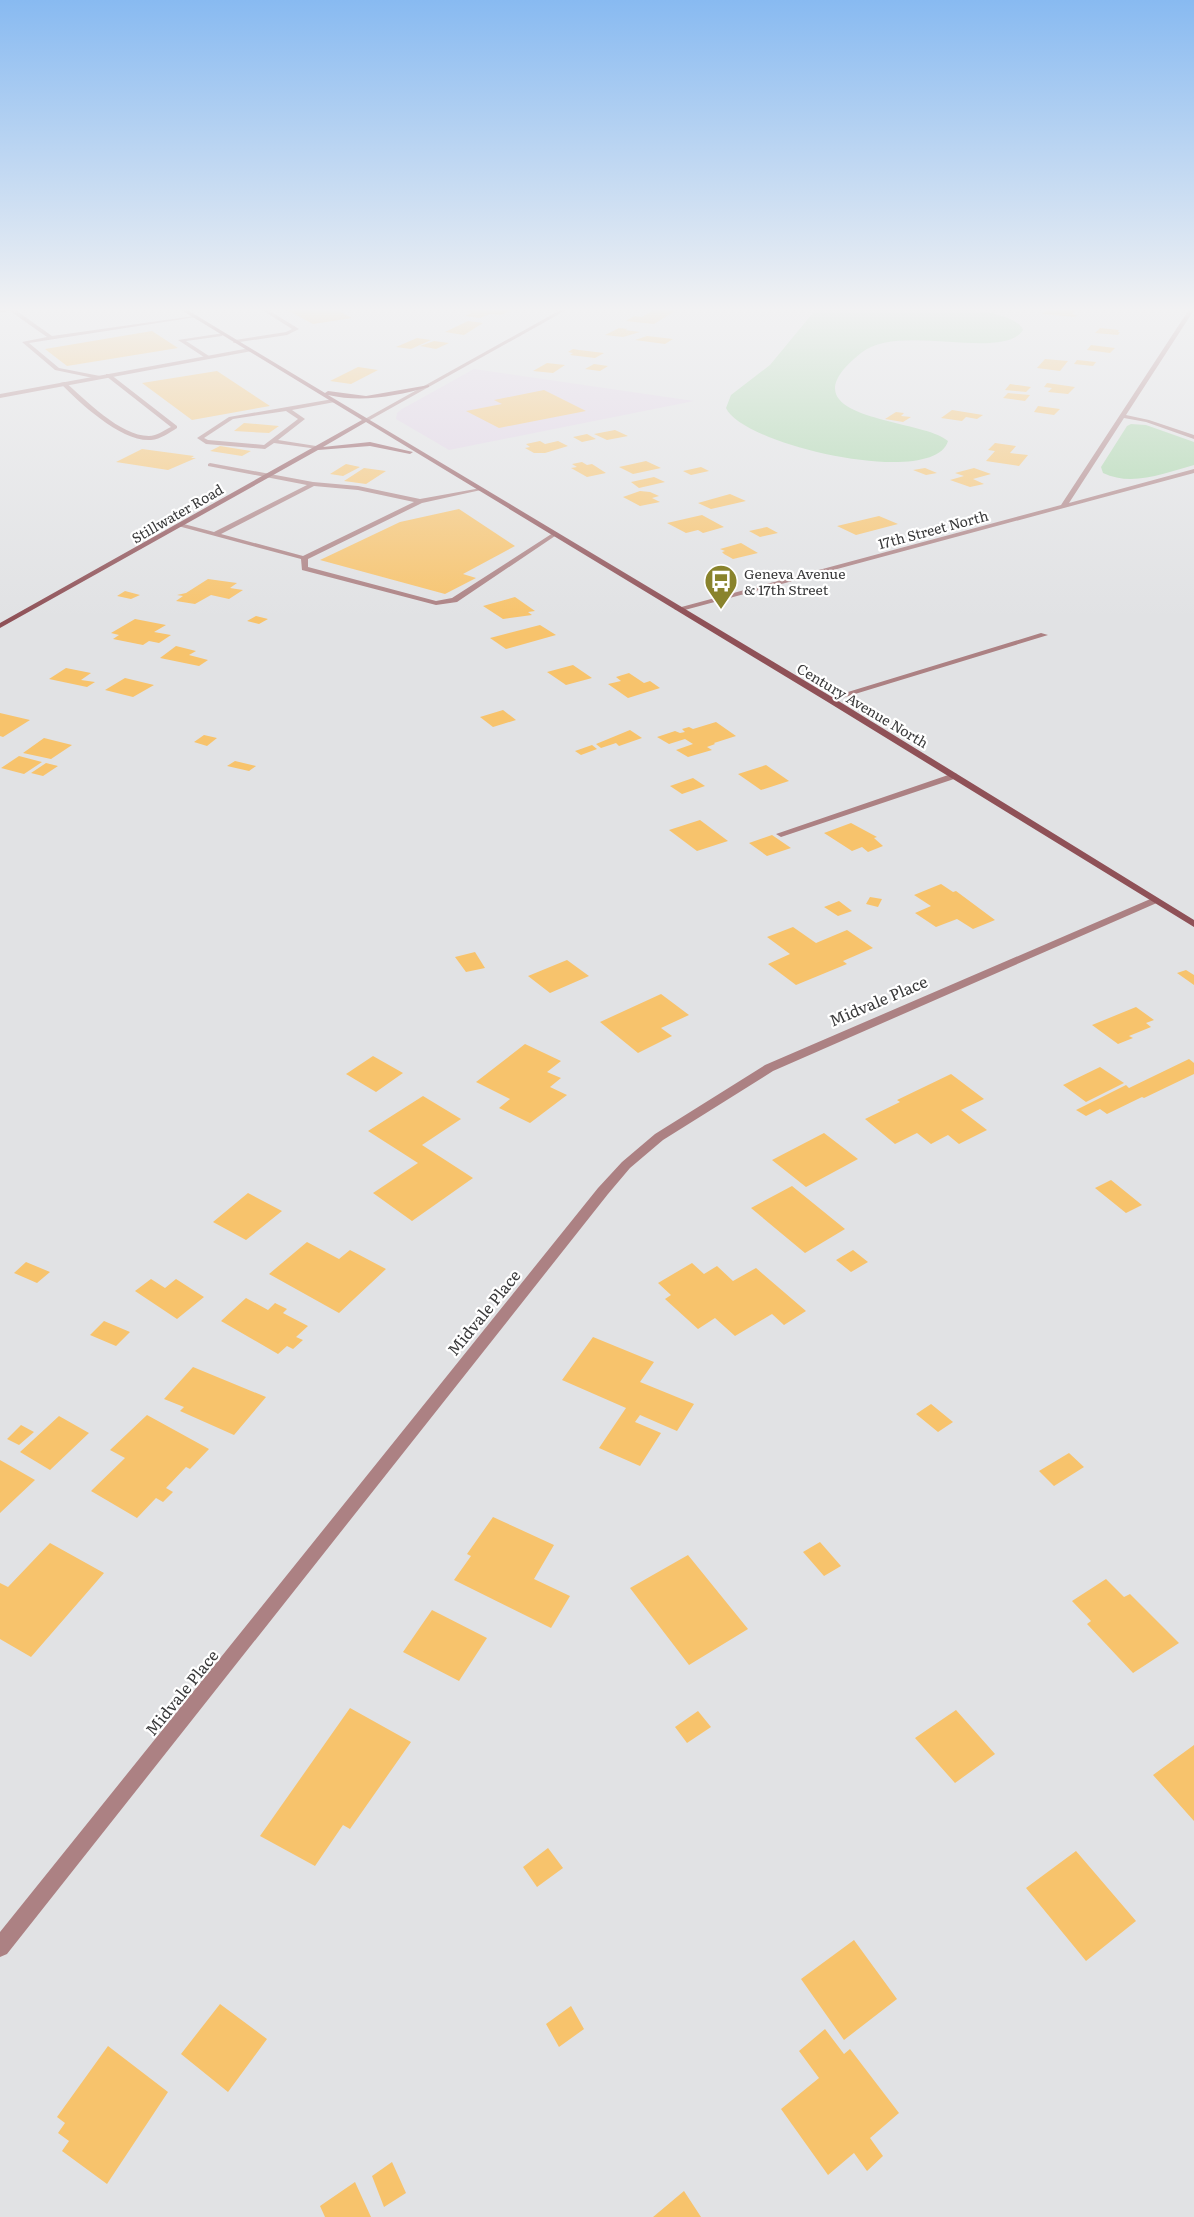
<svg xmlns="http://www.w3.org/2000/svg" width="1194" height="2217" font-family="Literata,serif">
  <rect width="100%" height="100%" fill="#e1e2e4"/>
  <path fill="#e0d2e5" d="M474,369L694,401L449,450L396,419L397,413L402,409Z"/>
  <path fill="#a7d5a8" d="M817,308C851,308 1011,298 1023,330C1002,362 900,322 861,353C776,421 925,418 948,441C934,489 742,445 726,408L731,395L770,365Z
    M1131,424L1146,425L1194,442V465C1165,473 1132,487 1103,473L1101,467L1127,426Z"/>
  <path fill="#f7c36c" d="M283,308H333L352,318L313,324Z
    M474,308H496L512,310L501,315L490,314L480,318L465,316L472,313L466,312Z
    M1048,308L1076,310L1072,314L1077,315L1075,317L1042,314Z
    M655,309L675,311L654,324L626,321L634,316L642,317Z
    M468,321L483,323L464,335L445,332Z
    M619,328L628,329L625,330L640,332L623,337L605,335Z
    M1100,328L1119,330L1118,332H1120L1118,335L1095,333Z
    M152,331L178,348L67,366L45,349Z
    M647,336L656,337L673,339L665,344L635,340Z
    M417,338L431,340L411,349L396,347Z
    M434,341L449,343L436,349L420,346Z
    M1091,345L1115,348L1110,353L1087,350Z
    M573,349L579,350L604,353L595,358L570,355L573,353L568,352Z
    M1045,359L1068,361L1060,371L1037,368Z
    M1077,360L1096,362L1093,366L1074,364Z
    M547,363L565,365L553,373L533,371Z
    M594,364L608,366L600,371L585,369Z
    M358,367L378,370L351,384L330,381Z
    M217,371L270,406L192,420L142,383Z
    M1047,383L1075,387L1068,394L1048,392L1052,388L1044,387Z
    M1010,384L1031,387L1026,392L1005,390Z
    M544,390L586,411L499,428L466,411L502,404L494,400Z
    M1008,393L1030,395L1025,401L1003,398Z
    M1038,406L1060,409L1054,415L1034,412Z
    M952,410L983,415L977,419L966,417L962,421L941,418Z
    M896,412L904,413L901,416L911,417L903,422L885,419Z
    M244,423L279,426L269,433L234,431Z
    M615,430L628,436L607,440L594,434Z
    M587,434L596,439L582,442L573,437Z
    M540,441L545,444L558,441L568,446L545,453H534L525,448L530,447L526,444Z
    M995,443L1016,446L1010,453L1028,455L1019,466L986,461L995,451L988,450Z
    M220,446L251,451L242,456L210,451Z
    M142,449L194,456L191,458H196L168,470L116,462Z
    M646,461L661,468L633,474L619,467Z
    M582,462L587,465L592,464L606,473L587,477L571,468L577,467L572,464Z
    M346,464L360,467L343,476L330,474Z
    M701,467L709,471L691,475L683,471Z
    M364,468L386,471L366,484L344,481Z
    M925,468L937,473L926,475L913,470Z
    M974,468L991,474L973,479L984,484L970,487L950,480L964,476L955,473Z
    M654,477L665,482L639,488L631,482Z
    M640,491L650,492L659,496L652,498L660,502L640,506L623,497Z
    M730,494L746,501L711,509L698,503Z
    M459,509L515,546L463,574L476,578L445,594L320,560L400,522Z
    M702,515L724,527L703,533L698,530L686,533L667,523Z
    M879,516L898,524L856,535L837,526Z
    M767,527L778,533L760,537L749,531Z
    M741,543L758,553L733,559L724,554L722,552L725,551L720,549Z
    M208,579L237,583L230,588L243,590L229,599L211,595L195,604L176,601L183,596L177,595L186,593Z
    M125,591L140,595L131,599L117,596Z
    M515,597L535,611L528,612L532,615L503,619L483,606Z
    M256,616L268,619L259,624L247,621Z
    M135,619L166,625L154,632L171,635L159,643L149,641L143,645L113,639L119,635L111,633Z
    M540,625L556,635L506,649L490,638Z
    M176,646L196,651L189,655L208,660L199,666L160,658Z
    M573,665L592,678L566,685L547,672Z
    M66,668L91,673L81,680L95,682L87,687L49,679Z
    M629,673L644,683L650,681L660,688L628,698L608,684L621,681L616,677Z
    M125,678L154,685L133,697L105,690Z
    M503,710L516,720L493,727L480,717Z
    M0,713L30,720L3,737L0,736Z
    M716,722L736,736L714,743L715,744L707,747L712,750L688,757L676,750L693,744L685,739L669,744L657,737L675,731L680,733L685,732L682,729L689,727L693,729Z
    M630,730L642,738L619,746L616,743L601,748L596,744Z
    M204,735L217,738L207,746L194,742Z
    M44,738L72,745L51,759L23,753Z
    M592,745L597,749L581,755L575,751Z
    M19,756L42,762L24,774L1,768Z
    M235,761L256,766L249,771L227,766Z
    M46,763L58,766L43,776L31,773Z
    M766,765L789,781L761,790L738,774Z
    M693,778L705,786L682,794L670,786Z
    M700,820L728,841L697,851L669,830Z
    M851,823L877,837L874,838L883,846L868,852L862,847L852,851L824,833Z
    M772,835L791,848L767,856L749,843Z
    M941,884L953,892L956,891L995,920L973,929L957,919L936,927L915,913L931,906L914,895Z
    M870,897L882,899L878,907L866,904Z
    M839,901L852,911L838,916L824,907Z
    M793,927L816,943L847,930L873,948L843,961L847,964L796,985L768,964L790,954L767,937Z
    M475,952L485,968L466,972L455,957Z
    M567,960L589,976L550,993L528,976Z
    M1186,970L1194,975V985L1177,973Z
    M661,994L689,1015L661,1028L672,1036L638,1053L600,1022Z
    M1136,1007L1154,1020L1146,1023L1151,1027L1129,1036L1133,1038L1118,1044L1092,1025Z
    M525,1044L561,1061L547,1072L561,1078L550,1087L567,1095L530,1123L499,1108L510,1099L476,1082Z
    M373,1056L403,1073L376,1092L346,1074Z
    M1189,1059L1194,1063V1074L1144,1098L1142,1097L1107,1114L1100,1109L1086,1116L1076,1110L1126,1085L1129,1088Z
    M1100,1067L1124,1083L1086,1102L1063,1085Z
    M951,1074L984,1099L961,1110L987,1130L959,1144L948,1135L931,1144L917,1133L895,1144L865,1119L900,1102L897,1100Z
    M423,1096L461,1119L422,1145L473,1178L412,1221L373,1193L418,1163L368,1131Z
    M824,1133L858,1159L806,1187L772,1160Z
    M1111,1180L1142,1205L1126,1213L1095,1188Z
    M792,1186L845,1229L805,1253L751,1208Z
    M248,1193L282,1211L246,1240L213,1222Z
    M307,1242L339,1259L350,1250L386,1269L339,1313L269,1274Z
    M853,1250L868,1262L851,1272L836,1260Z
    M26,1262L50,1272L37,1283L14,1273Z
    M692,1263L704,1274L717,1266L733,1281L756,1268L806,1311L784,1325L772,1314L735,1336L715,1318L698,1329L665,1299L671,1295L658,1283Z
    M151,1279L165,1288L176,1279L204,1297L177,1319L135,1291Z
    M246,1298L268,1310L275,1303L287,1309L283,1313L308,1326L296,1337L303,1340L293,1349L287,1346L278,1354L221,1321Z
    M104,1321L130,1332L116,1346L90,1335Z
    M593,1337L654,1362L640,1382L694,1404L677,1431L640,1415L635,1422L661,1433L640,1466L599,1448L626,1408L562,1380Z
    M193,1367L266,1397L234,1435L180,1411L184,1407L164,1399Z
    M931,1404L953,1422L938,1432L916,1414Z
    M147,1415L209,1449L190,1469L186,1467L166,1488L173,1492L163,1502L156,1498L137,1518L91,1491L125,1458L110,1450Z
    M59,1416L89,1433L50,1470L20,1452Z
    M21,1425L34,1432L19,1445L7,1439Z
    M1069,1453L1084,1467L1054,1486L1039,1471Z
    M0,1460L35,1480L0,1513Z
    M493,1517L554,1545L534,1579L570,1596L551,1628L454,1580L471,1556L467,1554Z
    M820,1542L841,1566L824,1576L803,1552Z
    M50,1543L104,1573L31,1657L0,1639V1583L8,1587Z
    M688,1555L748,1629L689,1665L630,1588Z
    M1106,1579L1124,1597L1130,1594L1179,1643L1133,1673L1087,1624L1091,1621L1072,1601Z
    M432,1610L487,1638L459,1681L403,1652Z
    M350,1708L411,1742L350,1829L343,1825L315,1866L260,1836Z
    M956,1710L995,1754L955,1783L915,1738Z
    M698,1711L711,1727L687,1743L675,1727Z
    M1194,1745V1821L1153,1775Z
    M548,1848L563,1868L537,1887L523,1867Z
    M1076,1851L1136,1921L1086,1961L1026,1888Z
    M854,1940L897,1999L844,2040L801,1979Z
    M220,2004L267,2039L228,2092L181,2054Z
    M571,2006L584,2029L559,2047L546,2024Z
    M825,2029L844,2054L850,2049L899,2113L870,2138L883,2156L867,2171L854,2153L828,2175L781,2109L819,2078L799,2051Z
    M108,2046L168,2092L107,2184L62,2151L69,2141L58,2133L65,2123L57,2117Z
    M392,2162L406,2193L384,2207L372,2176Z
    M355,2182L371,2217H325L320,2206Z
    M684,2191L701,2217H653Z"/>
  <g fill="none" stroke-linecap="round" stroke-linejoin="round">
    <path fill="#ac8183" fill-rule="evenodd" d="M259,308H265L299,329L287,335L233,343L235,340L286,332L292,329Z
      M10,309H14L52,336L194,316L196,317L29,343L59,368L100,376L98,379L55,370L22,342L47,337L10,311Z
      M224,333L222,336L186,341L209,356L207,359L178,340Z
      M106,374H110L177,426V428C169,433 161,439 151,440C121,442 80,403 60,383L65,382C86,400 120,436 149,436C157,436 164,430 171,427L106,376Z
      M333,399L335,402L292,410L305,419L278,440L316,446L318,449L274,443L265,449L206,444L197,438L229,417ZM286,411L298,419L264,445L208,440L204,438L233,419Z
      M210,463L313,482L358,486L420,499L481,488V490L422,503L308,559V567L436,601L452,598L553,533L558,534L457,602L436,605L302,570L301,559L178,526V524L180,523L214,532L307,485L208,466V464ZM314,486L358,490L414,502L303,556L221,534Z
      M1041,633L1048,635L832,701L825,699Z
      M954,773L957,774V778L784,836L781,837L776,834Z"/>
    <path fill="#ac8183" fill-rule="evenodd" d="M1190,308H1194V310L1126,415L1149,420L1194,435V439L1146,422L1124,418L1069,503L1194,469V473L681,611L674,609L1061,505Z
      M250,348L252,351L0,398V394Z
      M1155,897L1160,900L1159,902L773,1071L663,1140L630,1168L608,1194L7,1954L0,1957V1932L598,1188L622,1162L655,1134L765,1065Z"/>
    <path fill="#ac8183" fill-rule="evenodd" d="M14,308H26L0,313V311Z
      M564,308H570L368,421L363,420Z"/>
    <path fill="#8f5157" fill-rule="evenodd" d="M178,308H184L325,393L328,391L366,396L429,385V387C395,396 363,403 328,395L832,697L1194,920V927L826,701L366,422L323,447L370,442L413,452L410,454L370,446L318,450L0,628V623L362,420Z"/>
  </g>
  <linearGradient id="sky" x2="0" y2="1"><stop stop-color="#88baf1"/><stop offset="0.5" stop-color="#f2f2f3"/><stop offset="1" stop-color="#f2f2f3" stop-opacity="0"/></linearGradient>
  <rect width="1194" height="619" fill="url(#sky)"/>
  <defs>
    <symbol id="bus-pin" viewBox="-11 -11 22 30"><path d="M0 17L-7.5 6A9.5 9.5 0 1 1 7.5 6Z" fill="#89832c" stroke="#fff"/><path d="M-5-6H5V4H4V6H2V4H-2V6H-4V4H-5ZM-3.5-4V0h7V-4ZM-3.5 1.2v1.5H-2V1.2ZM2 1.2v1.5H3.5V1.2Z" fill="#fff"/></symbol>
  </defs>
  <g fill-rule="evenodd">
    <use href="#bus-pin" x="702" y="562" width="38" height="52"/>
  </g>
  <g text-anchor="middle" dominant-baseline="central" stroke-width="4.5" stroke-linejoin="round" paint-order="stroke">
    <g font-size="14" fill="#3a3a3b" stroke="#fff">
      <text transform="translate(177 513) rotate(-30)">Stillwater Road</text>
      <text transform="translate(933 529) rotate(-15)">17th Street North</text>
      <text transform="translate(863 705) rotate(31)">Century Avenue North</text>
    </g>
    <g font-size="14" fill="#3a3a3b" stroke="#fff" text-anchor="start">
      <text x="744" y="573">Geneva Avenue<tspan x="744" dy="16">&amp; 17th Street</tspan></text>
    </g>
    <g font-size="16" fill="#3a3a3b" stroke="#fff">
      <text transform="translate(878 1000) rotate(-23)">Midvale Place</text>
      <text transform="translate(483 1312) rotate(-51)">Midvale Place</text>
      <text transform="translate(181 1692) rotate(-51)">Midvale Place</text>
    </g>
  </g>
</svg>
